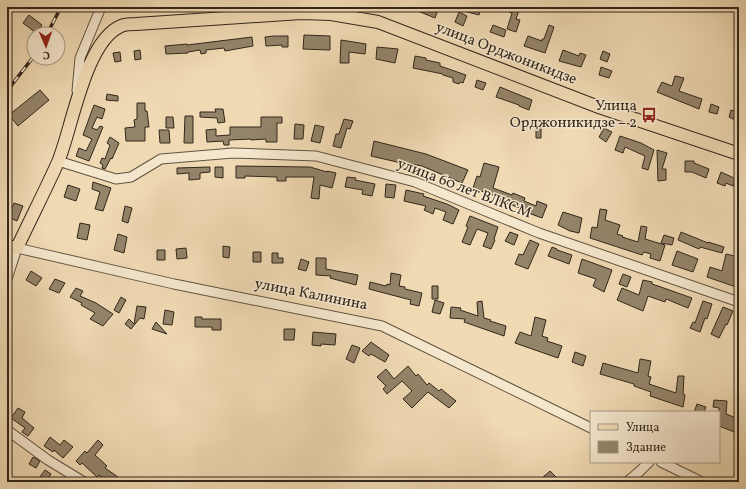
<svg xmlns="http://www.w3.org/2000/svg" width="746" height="489" font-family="Vollkorn,serif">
  <rect width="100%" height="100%" fill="#f0dab4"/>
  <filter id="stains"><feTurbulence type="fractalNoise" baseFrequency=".005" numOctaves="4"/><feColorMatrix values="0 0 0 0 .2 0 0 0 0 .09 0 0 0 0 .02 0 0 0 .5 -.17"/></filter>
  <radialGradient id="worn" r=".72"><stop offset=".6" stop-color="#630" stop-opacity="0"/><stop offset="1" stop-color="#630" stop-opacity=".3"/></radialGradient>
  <path fill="#94846a" stroke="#31261a" d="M408,7H439L435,18Z
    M456,7H481L479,15L456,9Z
    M498,7H520L516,19L520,20L516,32L507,29L512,13L498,8Z
    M459,12L467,16L463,26L455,22Z
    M29,15L42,25L36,33L23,23Z
    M493,25L506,30L504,37L490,32Z
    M549,25L554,27L545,53L524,46L528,36L542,41V39H544Z
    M304,35L330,36V50L303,49Z
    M274,36H288V47H282V45L266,46L265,37Z
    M252,37L253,46L225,51L224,48L206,50V53L201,54L200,50L188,52V53L166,54L165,46L187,44V45Z
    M341,40L366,44L365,54L349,52V63H340Z
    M377,47L398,49L395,63L376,59Z
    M140,50L141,59L135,60L134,51Z
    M563,50L579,56L580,53L586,55L581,67L559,61Z
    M603,51L610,54L607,62L600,59Z
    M120,52L121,61L115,62L113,53Z
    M415,56L426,58V60L440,63V66L466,75L463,83L460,82L459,84L453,82V78L443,75V74L413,68Z
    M601,67L612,71L609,78L599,75Z
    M675,76L684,78L679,91L702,99L699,109L657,92L662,82L672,86Z
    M477,80L486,83L483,90L475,87Z
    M500,87L532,100L529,110L519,106V105L496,97Z
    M40,90L49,100L18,126L9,115Z
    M107,94L118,96V101L106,100Z
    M137,103H145V111H147L149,127H145V141H126L125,128L135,127L134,120L137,119Z
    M711,104L719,107L717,114L709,112Z
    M94,105L105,109L102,119L97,117L92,128L97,130L100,126L103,127L89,161L76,156L79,148L86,151L92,139L83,135Z
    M215,109H223L225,122L218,123L217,118L200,117V112H216Z
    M731,110L738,112L735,120L729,117Z
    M185,116H193V143H184Z
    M166,117H173L174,128H166Z
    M261,117H282V123H277V142H266V139L251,140V139L229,140V145H224L223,141L207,142L206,130L216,129V136L230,135V127H261Z
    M344,119L353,121L350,129L347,128L341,148L333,146L336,134H339Z
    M295,124L304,125L303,139H294Z
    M315,125L324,127L320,143L311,141Z
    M536,125H541V138H536Z
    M604,128L612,132L606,142L599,137Z
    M159,130H169L170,143H160Z
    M620,136L641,143L654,150L648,170L642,168L645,156L625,147L623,153L615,150Z
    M110,137L119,143L112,159L111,158L105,169L102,168L103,165L100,163L102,158L105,159L110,145L107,143Z
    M374,141L426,154L468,170L462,183L422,166L411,164L410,165L371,156Z
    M657,150L667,153L662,169H666V180L658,181Z
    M685,161H694V163L709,169L706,178L692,172H685Z
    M484,163L499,167L493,188L512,195L513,193L525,198L524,201L536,206L537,201L547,205L542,218L523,211V209L497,200L498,197L473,188L477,176L480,177Z
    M236,166L310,167L327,172V171L336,173L332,188L320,185L319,199L311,198L314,177H286V181H277V177L245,176V178H236Z
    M210,167V172L200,173V179L189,180V173L177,174V168Z
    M215,167H223V178L215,177Z
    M721,172L736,179L733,186L726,183L725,186L717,183Z
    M347,177L356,178L355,180L375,184L372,196L362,194L363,190L345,187Z
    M93,182L111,188L103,211L95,209L100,192L92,189Z
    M386,184L396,185L394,198L385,197Z
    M68,185L80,189L76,201L64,197Z
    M406,190L424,194L423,196L447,204L459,210L453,224L443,220L446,212L435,208L433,214L424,210L426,206L404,201Z
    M14,203L23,206L17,221L8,217Z
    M125,206L132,208L128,223L122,221Z
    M600,209L607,210L605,220L620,225L617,234L623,236L622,237L638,242L641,226L647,227L645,239L665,245L660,261L650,258L651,254L644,252L642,255L590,238L592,227L597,228Z
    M563,212L582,218L579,233L570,231L558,225Z
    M470,216L498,227L494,239L495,240L491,249L483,246L488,233L477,229L470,245L462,242L468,227L466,226Z
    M80,223L90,225L87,240L77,238Z
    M510,232L518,235L514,245L505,241Z
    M681,232L708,243V242L724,247L722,253L700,247L699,249L678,240Z
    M118,234L127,237L124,253L114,250Z
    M664,235L674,238L672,245L661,243Z
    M530,240L539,244L528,269L515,264L519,254L523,255Z
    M223,246L230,247L229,258L223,257Z
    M552,247L557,249V250L572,255L569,264L548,256Z
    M186,248L187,258L177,259L176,249Z
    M157,250H165V260H157Z
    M677,251L698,259L693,272L672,265Z
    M253,252H261V262H253Z
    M272,253H278V258H283V263H272Z
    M726,254L739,257V288L707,277L710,267L722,271Z
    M316,258H326V269L358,275L356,285L330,278L331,276L316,275Z
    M301,259L309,262L306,271L298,269Z
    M582,259L612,270L604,292L593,286L596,279L578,273Z
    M31,271L42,278L36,286L26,280Z
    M391,273L401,275L399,286L405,287V289L422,293L419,306L410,304L411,300L369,289L370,282L386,286L387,284L390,285Z
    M623,274L631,277L627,287L619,284Z
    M55,279L65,283L59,293L49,289Z
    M643,280L652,282V284L658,286L692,298L688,308L666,299L665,302L648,296L643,311L617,300L622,288L639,295Z
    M432,286H438V299H432Z
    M76,288L83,291L80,296L96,303L113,314L103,326L90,319L95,313L81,305L82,303L70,297Z
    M121,297L126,300L119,313L114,310Z
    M435,300L444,303L440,314L432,312Z
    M482,301L484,318L491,320L490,321L506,326L504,336L464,322L465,319L450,318L451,307L461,308L460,310L478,316L477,302Z
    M703,301L712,304L707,319L705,318L700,332L690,328L693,322L695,323Z
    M137,306L146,307L144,319L140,318L131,329L125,324L129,319L134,324Z
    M723,307L733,311L727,325L726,324L719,338L711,334Z
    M165,310L174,312L172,325L163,324Z
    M195,317H202V319H221V330H212V327H195Z
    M535,317L546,320L542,336L548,338L547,341L562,346L558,358L515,343L520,332L531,336Z
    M156,322L167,334L152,329Z
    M284,329H295L294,340H284Z
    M313,332L336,334L335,345L321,344V346L312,345Z
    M371,342L389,355L385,362L371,354L369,356L362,351Z
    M352,345L360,348L354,363L346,359Z
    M575,352L586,356L583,366L572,362Z
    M640,359L651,361L648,376L651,377L649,384L676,393L678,376H684L683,394L685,395L683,407L650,396L651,392L634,386V384L600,374L603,363L638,373Z
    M408,366L416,376L418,374L427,385L429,383L439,391L441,389L456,401L449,408L428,392L412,408L403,399L412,391L402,381L387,394L383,389L386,386L377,377L386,369L394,379Z
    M714,400L727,401L726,414L739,419V434L719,426V408L713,407Z
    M697,404L706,407L704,412H694Z
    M18,408L25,412L22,418L34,428L28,436L22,432L25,428L11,418Z
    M50,437L60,445L64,440L73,447L63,458L54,450L53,452L44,446Z
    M98,440L103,445L95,455L107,466L105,468L118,477L114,482H109L99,475L97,477L82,463L80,465L76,461L85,451L87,453Z
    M33,457L40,461L36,468L29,464Z
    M45,470L51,474L46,482L39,478Z
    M550,471L556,477L551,482H546L542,478Z"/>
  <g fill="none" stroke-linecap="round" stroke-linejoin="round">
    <defs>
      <path id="minor" d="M77,91L80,58L101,7
        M58,161L116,179L131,177L161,159L233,153L316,156L415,182L539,233L739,302
        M7,279L17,248L174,284L382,326L591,428
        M7,430L48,460L84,482
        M661,462L702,482
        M627,482L640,471L649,462"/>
      <path id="major" d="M7,246L17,248C30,220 45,191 58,162C72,129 85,41 121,26C125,24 131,24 136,24L301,13L331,14L378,22L596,106L739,154"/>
    </defs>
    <use href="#minor" stroke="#615340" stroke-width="11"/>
    <use href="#major" stroke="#31261a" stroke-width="14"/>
    <use href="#minor" stroke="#f5e7ce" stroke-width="9"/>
    <use href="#major" stroke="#f0dab4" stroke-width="12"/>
    <defs>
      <path id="rail" d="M47,34L61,7
        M7,91L34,56"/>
    </defs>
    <use href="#rail" stroke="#31261a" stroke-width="3.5"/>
    <use href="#rail" stroke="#f5e7ce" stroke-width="2" stroke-dasharray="6" stroke-linecap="butt"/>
  </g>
  <defs>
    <symbol id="bus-bare" viewBox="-9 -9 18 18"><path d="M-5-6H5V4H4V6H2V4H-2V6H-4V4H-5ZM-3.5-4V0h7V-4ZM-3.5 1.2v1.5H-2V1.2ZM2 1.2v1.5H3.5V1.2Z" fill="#8f2418" stroke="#f5e7ce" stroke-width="2.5" paint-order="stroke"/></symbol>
  </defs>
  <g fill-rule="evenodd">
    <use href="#bus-bare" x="638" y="104" width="22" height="22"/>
  </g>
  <g text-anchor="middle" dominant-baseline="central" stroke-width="3" stroke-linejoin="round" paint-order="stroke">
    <g font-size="15" fill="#31261a" stroke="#f5e7ce">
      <text transform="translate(506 54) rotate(21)">улица Орджоникидзе</text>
      <text transform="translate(464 189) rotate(21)">улица 60 лет ВЛКСМ</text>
      <text transform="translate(311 295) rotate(11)">улица Калинина</text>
    </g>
    <g font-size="15" fill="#31261a" stroke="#f5e7ce" text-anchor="end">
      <text x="637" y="106">Улица<tspan x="637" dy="17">Орджоникидзе – 2</tspan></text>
    </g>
  </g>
  <rect width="746" height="489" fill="none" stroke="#f0dab4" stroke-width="24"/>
  <rect x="8" y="8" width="730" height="473" fill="none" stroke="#31261a" stroke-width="2"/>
  <rect x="12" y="12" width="722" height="465" fill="none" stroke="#31261a"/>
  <rect x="590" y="411" width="130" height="52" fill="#f5e7ce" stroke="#a79a86"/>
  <rect x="598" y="424" width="20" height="6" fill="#f0dab4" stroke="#a79a86"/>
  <text x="626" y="431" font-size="12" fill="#31261a">Улица</text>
  <rect x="598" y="441" width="20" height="12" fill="#94846a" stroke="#a79a86"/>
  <text x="626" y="451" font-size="12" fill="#31261a">Здание</text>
  <g transform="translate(46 46) rotate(178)"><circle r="19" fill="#f5e7ce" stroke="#a79a86"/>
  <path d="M0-3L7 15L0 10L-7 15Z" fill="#8f2418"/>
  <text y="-6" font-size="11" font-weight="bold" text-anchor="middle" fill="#31261a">С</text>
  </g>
  <rect width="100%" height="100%" filter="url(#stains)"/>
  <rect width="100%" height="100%" fill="url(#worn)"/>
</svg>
